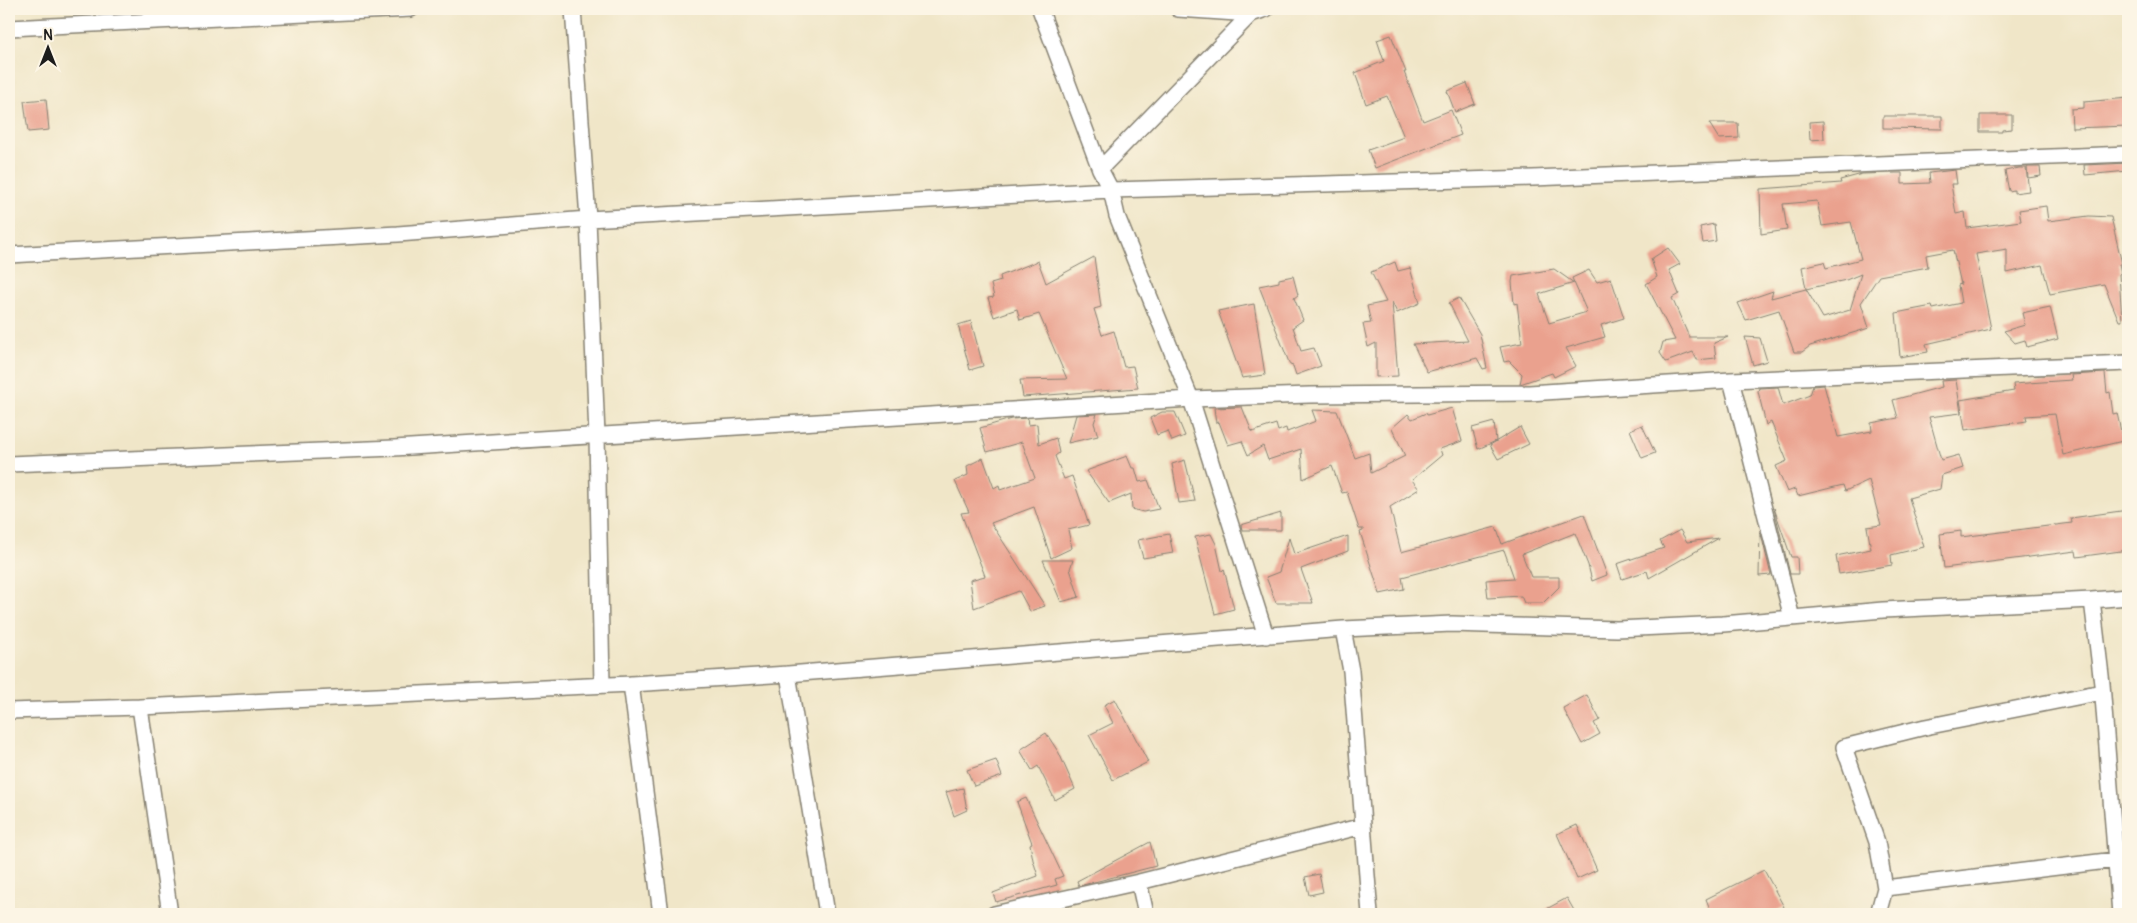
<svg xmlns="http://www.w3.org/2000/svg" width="2137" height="923" font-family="Pangolin,sans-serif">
  <rect width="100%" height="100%" fill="#fcf5e5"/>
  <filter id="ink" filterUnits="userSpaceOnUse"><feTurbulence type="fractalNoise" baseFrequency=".02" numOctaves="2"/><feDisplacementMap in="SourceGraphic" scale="10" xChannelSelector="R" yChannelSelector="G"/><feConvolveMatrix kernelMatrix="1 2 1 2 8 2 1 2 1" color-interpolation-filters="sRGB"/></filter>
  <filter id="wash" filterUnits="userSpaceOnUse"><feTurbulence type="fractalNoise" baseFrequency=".0096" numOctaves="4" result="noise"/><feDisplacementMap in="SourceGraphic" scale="20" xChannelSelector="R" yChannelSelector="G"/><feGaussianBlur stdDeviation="1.12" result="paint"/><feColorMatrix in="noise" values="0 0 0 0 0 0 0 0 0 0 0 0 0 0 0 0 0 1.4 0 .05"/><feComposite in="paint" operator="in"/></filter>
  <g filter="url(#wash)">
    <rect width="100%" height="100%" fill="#f0e6c8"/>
    <g id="blocks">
      <path fill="#eaa18e" d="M1391,35L1406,72H1404L1423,121L1451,110L1461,135L1375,168L1368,150L1404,137L1387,96L1366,104L1355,73L1384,61L1377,40Z
        M1467,83L1475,104L1455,112L1447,91Z
        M2128,98V126L2072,128L2071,109L2084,108V102Z
        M46,99L49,130L28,132L24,101Z
        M1980,115H2012V129L2002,130V132H1980Z
        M1883,116H1942V129L1883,128Z
        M1823,121L1824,139L1810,140L1809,122Z
        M1709,123H1738L1739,138L1719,139Z
        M2128,163V171L2085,175L2084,165Z
        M2027,167H2040L2041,176L2028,178Z
        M2019,168H2026L2029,191L2014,193V190L2009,191L2005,171Z
        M1955,170L1957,184H1951L1956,214L1965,212L1967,228L2021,221L2019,210L2046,206L2048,221L2089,216L2111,217L2122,264H2119L2121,273L2119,274L2122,321H2119L2104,284L2050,294L2042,265L2007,273V249L1976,254L1991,329L1926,344L1928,352L1900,357L1896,313L1932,306L1933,309L1961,303L1958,285L1961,284L1953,250L1926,255L1928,267L1879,276L1861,303L1869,328L1810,346L1802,352H1794L1779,310L1746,320L1738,303L1773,291L1771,298L1806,289L1823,318L1850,310L1861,274L1846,280L1806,289L1802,267L1824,262L1826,268L1861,259L1851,222L1822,226L1817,201L1783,204L1787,230L1761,234L1760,189L1841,183L1840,180L1862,174L1896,173H1902V184L1930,183L1929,173Z
        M1714,224L1716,241L1703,243L1700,227Z
        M1668,248L1680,264L1669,270L1679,294L1672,298L1689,337H1728L1714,343L1716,358L1697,360L1693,352L1666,362L1660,353L1663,342L1675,340L1646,284L1657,277L1651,259Z
        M1094,257L1101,307L1094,309L1102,335L1114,331L1124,367L1133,366L1138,388L1023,397L1020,380L1067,379L1039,314L1020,320L1017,309L994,317L988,298L994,297L991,284L1001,281L1000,276L1038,261L1046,283Z
        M1395,262L1398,271L1410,268L1420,303L1397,313L1392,302L1398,376L1376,377V343L1368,347L1363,324L1371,323L1367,306L1386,302L1371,272Z
        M1554,269L1574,283L1539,294L1549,323L1587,312L1572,278L1589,270L1597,282L1611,278L1624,318L1601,325L1605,337L1566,348L1576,366L1554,377L1552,373L1520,384L1522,374L1509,361L1504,362L1500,347L1522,343L1517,303L1514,304L1512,282L1513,276Z
        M1293,276L1298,295L1294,298L1303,320L1293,327L1301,351L1314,348L1321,366L1296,375L1293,366L1290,365L1259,286L1279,282V279Z
        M1459,298L1480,334L1487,368L1483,369L1477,358L1427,372L1413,344L1468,341L1449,303Z
        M1254,304L1265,375L1242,378L1218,311Z
        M2050,307L2058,339L2027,347L2025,340L2015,343L2004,331L2025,325L2022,313Z
        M971,321L983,366L970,370L958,325Z
        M1745,337L1760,338L1767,361L1753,365Z
        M2105,373L2107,393L2110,392L2113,414L2117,413L2123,441L2063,455L2055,414L2026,416L2027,421L1965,430L1960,400L2014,391L2013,384L2072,380L2071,375Z
        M1956,380L1961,413L1929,417L1941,460L1959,455L1963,468L1942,475L1940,489L1909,498L1924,547L1891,555L1892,565L1839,574L1836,556L1871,549L1867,527L1881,525L1869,480L1845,491L1843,485L1798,496L1795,489L1787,492L1776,466L1787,461L1771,422L1766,425L1758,391L1759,388L1778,387L1783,405L1810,395L1813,386L1824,385L1838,437L1872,431L1871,423L1898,418L1893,400L1942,387L1941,381Z
        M1242,407L1252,432L1276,424L1278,431L1286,428L1287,432L1316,421L1312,410L1337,411L1355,458L1369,453L1371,473L1405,456L1392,428L1408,414L1412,419L1426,413L1427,415L1452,408L1462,441L1440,449L1442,455L1412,480L1419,489L1390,507L1401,552L1496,527L1502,544L1584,514L1607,575L1592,581L1588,565L1575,533L1522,554L1531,577H1559V587L1543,603H1524L1521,596L1488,598L1486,580L1514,578L1504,550L1402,577L1404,589L1380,594L1360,532L1363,531V529H1359L1347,492L1342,493L1332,466L1303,479L1301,449L1268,460L1263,446L1248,455L1242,441L1228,445L1219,422L1216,423L1214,408Z
        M1162,412H1175L1185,436L1172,441L1168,431L1157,435L1150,418Z
        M1097,414L1094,423L1098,436L1068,443L1076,415Z
        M1027,418L1028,425L1037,424L1039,444L1056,438L1059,453L1055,456L1064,479L1072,476L1089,525L1068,530L1072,548L1051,558L1034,507L991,523L1045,606L1030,611L1019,591L974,608L970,580L985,576L961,513L969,512L955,481L968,475L967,466L983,458L994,488L999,485L1000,490L1035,478L1022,442L987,452L980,428L1011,419Z
        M1494,422L1496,441L1478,449L1472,428Z
        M1642,425L1655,453L1642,458L1630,430Z
        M1520,427L1529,444L1498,459L1490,445Z
        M1127,456L1132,468H1135L1139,482L1148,480L1159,509L1143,512L1132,509L1131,494L1109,503L1086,471Z
        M1185,460L1195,501L1179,503L1172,464Z
        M1774,508L1791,557H1797L1798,574H1790Z
        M2128,510V550L2077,557L2076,551L1944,568L1940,534L1961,531V537L2072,523L2071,518Z
        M1281,513V530H1242L1241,525Z
        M1680,530L1687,542L1719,538L1649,578L1647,571L1622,579L1617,564L1664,548L1660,541Z
        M1760,530L1771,575L1759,576Z
        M1169,534L1173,553L1143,558L1138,540Z
        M1211,534L1216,544L1222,571L1224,569L1234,609L1215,614L1195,537Z
        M1348,536V551L1301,569L1313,603H1276L1266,577L1279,572L1289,538L1294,554Z
        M1043,560H1073L1070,569L1079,597L1061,602Z
        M1587,695L1600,720L1594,723L1600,734L1582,744L1563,708Z
        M1115,699L1148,762L1113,780L1089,735L1113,723L1104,705Z
        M1046,733L1059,753L1075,789L1055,800L1038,766L1032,770L1020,750Z
        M996,760L1002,776L974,786L967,770Z
        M963,788L967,810L954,816L946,792Z
        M1026,798L1063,876L1055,879L1057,885L996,902L993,893L1038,876L1033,860L1030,844L1032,843L1017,802Z
        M1577,825L1597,870L1577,879L1557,834Z
        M1150,842L1156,866L1079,886L1077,881Z
        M1764,870L1784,907L1769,914H1712L1706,899Z
        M1319,874L1323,892L1309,895L1305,877Z
        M1567,898L1576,914H1537Z"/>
    </g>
  </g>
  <g filter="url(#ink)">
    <use href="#blocks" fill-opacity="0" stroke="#868172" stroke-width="1"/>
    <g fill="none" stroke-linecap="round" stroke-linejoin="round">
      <defs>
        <path id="minor" d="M573,9L588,219L597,436L602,685
          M1040,9L1100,169L1111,190L1117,216L1191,399L1266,636
          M1178,9L1251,14L1266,9
          M9,28L411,9
          M1100,169L1251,14
          M9,255L398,234L588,219L1111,190L1533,178L2128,154
          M1731,380L1792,618
          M9,464L394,448L1191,399L1310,395L1529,393L1731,380L2128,363
          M2092,600L2102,684L2120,914
          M1343,629L1351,671L1370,914
          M788,674L827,914
          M631,684L661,914
          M140,707L170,914
          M9,711L140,707L631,684L788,674L1343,629L1452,624L1617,629L1723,624L1883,610L2092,600L2128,597
          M1139,882L1146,914
          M1885,888L2115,860
          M994,914L1139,882L1363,826
          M1878,914L1885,888L1877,842L1844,747L1925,727L2102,692"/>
      </defs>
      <use href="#minor" stroke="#868172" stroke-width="18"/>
      <use href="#minor" stroke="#fff" stroke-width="15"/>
    </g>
  </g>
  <rect width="2137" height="923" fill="none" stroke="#fcf5e5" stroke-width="30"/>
  <g transform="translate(48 48)" stroke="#fcf5e5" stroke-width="4" paint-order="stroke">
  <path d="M0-4L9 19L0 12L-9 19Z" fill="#1c1c1c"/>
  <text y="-8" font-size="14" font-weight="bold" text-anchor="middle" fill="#1c1c1c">N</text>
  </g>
</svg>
